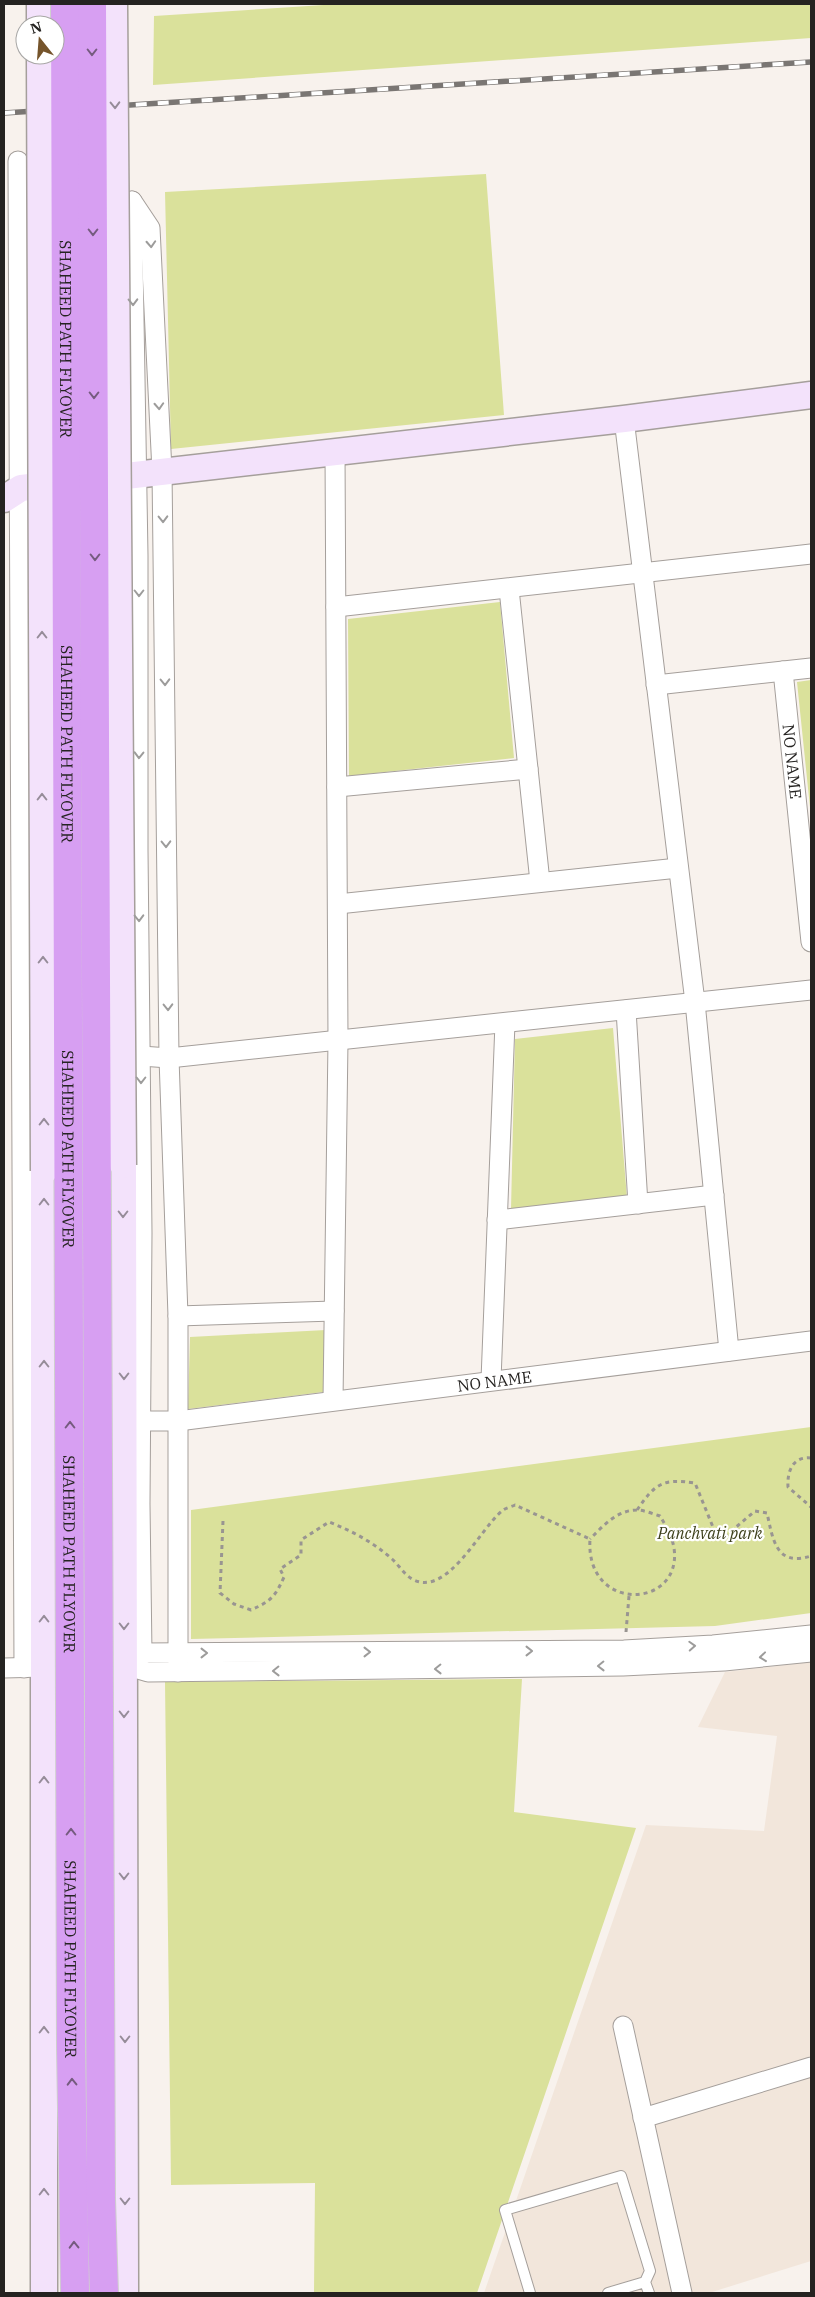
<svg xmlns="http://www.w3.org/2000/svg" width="815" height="2297" font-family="'IBM Plex Serif',serif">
  <rect width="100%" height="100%" fill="#f8f2ed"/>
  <path fill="#f2e6db" d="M811,1662V2261L709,2293H484L646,1825L764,1831L777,1736L698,1727L725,1672Z"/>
  <path fill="#dae19b" d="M339,4H811V38L153,85L154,16Z
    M486,174L504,415L171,449L165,192Z
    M500,602L514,758L349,776L348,619Z
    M811,680V817L797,682Z
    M613,1028L627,1198L511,1209L515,1039Z
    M326,1330L323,1392L188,1409L190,1337Z
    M811,1427V1613L715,1626L191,1639V1510Z
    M522,1679L514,1812L636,1828L477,2293H314L315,2183L171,2185L165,1682Z"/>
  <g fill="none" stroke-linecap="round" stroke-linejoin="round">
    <defs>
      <path id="lane" d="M530,2293L505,2210L621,2176L650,2271L645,2282L649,2293
        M608,2293L645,2282"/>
      <g id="street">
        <path d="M18,161L24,1668"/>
        <path d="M132,201L150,228L162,471L169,1058L178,1316V1672"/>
        <path d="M132,201L138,555V850L142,1233L140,1504L142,1653"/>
        <path d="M624,419L695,1002L729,1351"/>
        <path d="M509,589L540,882"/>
        <path d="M336,607L811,554"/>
        <path id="s1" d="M783,671L811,942"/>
        <path d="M656,685L811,668"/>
        <path d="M337,787L528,769"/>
        <path d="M338,904L678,868"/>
        <path d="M626,1010L638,1204"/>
        <path d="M141,1056L169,1058L811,990"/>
        <path d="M497,1220L714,1195"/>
        <path d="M178,1316L334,1311"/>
        <path d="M491,1380L505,1023"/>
        <path d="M333,1400L338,1041L335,451"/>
        <path id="s2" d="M142,1421H178L811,1341"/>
        <path d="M131,1660L142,1653L624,1650L713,1645L811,1635"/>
        <path d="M4,1668L124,1665L148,1672L623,1666L724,1661L811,1652"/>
        <path d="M623,2026L682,2293"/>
        <path d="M643,2118L811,2067"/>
      </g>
      <path id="secondary" d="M40,4V25
        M4,499L21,488L624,419L811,395
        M123,1165L125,2293
        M44,1171V2293"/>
    </defs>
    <use href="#lane" stroke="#a59f9b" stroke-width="12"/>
    <use href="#street" stroke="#a59f9b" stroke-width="21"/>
    <use href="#secondary" stroke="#a59f9b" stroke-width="29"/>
    <path stroke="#999591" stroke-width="3" stroke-dasharray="4 4" stroke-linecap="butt" d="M811,1458C793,1456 787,1471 788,1487L811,1507
      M637,1510C655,1484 662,1478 695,1483L715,1532L722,1539L755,1511L767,1513C773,1540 776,1567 811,1556
      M223,1521L220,1593L234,1604L251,1610C271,1601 275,1597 284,1577L280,1569L301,1555V1540L329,1522C352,1531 373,1542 392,1559C399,1565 404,1575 414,1580C448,1596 480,1529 502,1511C505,1508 511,1507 515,1505L590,1539C585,1614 683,1609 674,1548C672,1536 666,1526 660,1516C653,1514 644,1510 637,1510C617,1510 603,1526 590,1539
      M626,1632L629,1596"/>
    <use href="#lane" stroke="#fff" stroke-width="10"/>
    <use href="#street" stroke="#fff" stroke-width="19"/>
    <use href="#secondary" stroke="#f3e2fb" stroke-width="26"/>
    <defs>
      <path id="rail" d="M4,113L811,62"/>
    </defs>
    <use href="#rail" stroke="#7a7673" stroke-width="5.5"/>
    <use href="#rail" stroke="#fff" stroke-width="4" stroke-dasharray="11" stroke-linecap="butt"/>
    <defs>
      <path id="secondary-bridge" d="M114,4L123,1165
        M40,55L44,1171"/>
      <g id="highway-bridge">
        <path id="s3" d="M65,4L71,2047L75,2293"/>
        <path d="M92,4L101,2199L104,2293"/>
      </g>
    </defs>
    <use href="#secondary-bridge" stroke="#a59f9b" stroke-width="29" stroke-linecap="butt"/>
    <use href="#highway-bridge" stroke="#cfcfce" stroke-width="30" stroke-linecap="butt"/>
    <use href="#secondary-bridge" stroke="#f3e2fb" stroke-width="26"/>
    <use href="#highway-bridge" stroke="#d79ff2" stroke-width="28"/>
  </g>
  <defs><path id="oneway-chevron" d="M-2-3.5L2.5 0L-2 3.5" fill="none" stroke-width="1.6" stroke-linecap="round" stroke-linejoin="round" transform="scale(1.25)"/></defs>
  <g stroke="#755b7f">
    <use href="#oneway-chevron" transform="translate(92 52) rotate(90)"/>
    <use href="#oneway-chevron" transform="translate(93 232) rotate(90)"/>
    <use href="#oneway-chevron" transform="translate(94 395) rotate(90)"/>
    <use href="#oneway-chevron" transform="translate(95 557) rotate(90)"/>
    <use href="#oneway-chevron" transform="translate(70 1425) rotate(-90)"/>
    <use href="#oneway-chevron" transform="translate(71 1832) rotate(-90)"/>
    <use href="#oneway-chevron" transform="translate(72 2082) rotate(-91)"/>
    <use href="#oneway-chevron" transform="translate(74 2245) rotate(-91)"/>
  </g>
  <g stroke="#968c99">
    <use href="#oneway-chevron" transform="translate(115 105) rotate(89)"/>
    <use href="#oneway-chevron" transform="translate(42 635) rotate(-90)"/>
    <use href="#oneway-chevron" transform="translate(42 797) rotate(-90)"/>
    <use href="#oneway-chevron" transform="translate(43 960) rotate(-90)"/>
    <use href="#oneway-chevron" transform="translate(44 1122) rotate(-90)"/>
    <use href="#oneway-chevron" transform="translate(44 1202) rotate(-90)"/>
    <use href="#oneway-chevron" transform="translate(123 1214) rotate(90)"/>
    <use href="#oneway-chevron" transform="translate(44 1364) rotate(-90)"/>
    <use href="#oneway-chevron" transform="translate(124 1376) rotate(90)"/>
    <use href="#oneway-chevron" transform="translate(44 1619) rotate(-90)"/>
    <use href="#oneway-chevron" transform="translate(124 1626) rotate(90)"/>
    <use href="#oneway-chevron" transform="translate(124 1714) rotate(90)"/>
    <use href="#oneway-chevron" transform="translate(44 1780) rotate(-90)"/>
    <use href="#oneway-chevron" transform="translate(124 1876) rotate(90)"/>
    <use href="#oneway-chevron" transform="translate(44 2030) rotate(-90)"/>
    <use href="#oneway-chevron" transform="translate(125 2039) rotate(90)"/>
    <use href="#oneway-chevron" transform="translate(44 2192) rotate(-90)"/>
    <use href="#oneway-chevron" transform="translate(125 2201) rotate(90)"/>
  </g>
  <g stroke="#9d9c9b">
    <use href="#oneway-chevron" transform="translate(151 244) rotate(87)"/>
    <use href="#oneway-chevron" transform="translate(133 302) rotate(89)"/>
    <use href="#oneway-chevron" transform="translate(159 406) rotate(87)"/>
    <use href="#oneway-chevron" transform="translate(163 519) rotate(89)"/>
    <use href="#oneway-chevron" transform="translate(139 593) rotate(90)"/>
    <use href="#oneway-chevron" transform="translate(165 682) rotate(89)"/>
    <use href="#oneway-chevron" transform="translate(139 755) rotate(91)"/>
    <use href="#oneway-chevron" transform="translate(166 844) rotate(89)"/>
    <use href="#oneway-chevron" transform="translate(139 918) rotate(89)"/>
    <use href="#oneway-chevron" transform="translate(168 1007) rotate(89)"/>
    <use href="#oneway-chevron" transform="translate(141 1080) rotate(90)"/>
    <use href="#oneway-chevron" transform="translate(692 1646) rotate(-3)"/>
    <use href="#oneway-chevron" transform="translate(529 1651)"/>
    <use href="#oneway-chevron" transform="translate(367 1652)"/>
    <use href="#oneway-chevron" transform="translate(204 1653)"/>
    <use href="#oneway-chevron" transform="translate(763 1657) rotate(174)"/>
    <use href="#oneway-chevron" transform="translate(601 1666) rotate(179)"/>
    <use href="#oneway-chevron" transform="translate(438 1669) rotate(179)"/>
    <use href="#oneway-chevron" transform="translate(276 1671) rotate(179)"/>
  </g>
  <g text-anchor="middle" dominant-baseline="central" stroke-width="4.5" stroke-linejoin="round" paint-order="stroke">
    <g font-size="16" fill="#252321" stroke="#fff">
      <text stroke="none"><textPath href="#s3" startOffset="335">SHAHEED PATH FLYOVER</textPath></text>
      <text stroke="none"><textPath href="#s3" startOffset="740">SHAHEED PATH FLYOVER</textPath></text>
      <text stroke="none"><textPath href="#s1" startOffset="91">NO NAME</textPath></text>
      <text stroke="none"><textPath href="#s3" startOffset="1145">SHAHEED PATH FLYOVER</textPath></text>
      <text stroke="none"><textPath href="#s2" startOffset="355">NO NAME</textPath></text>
      <text stroke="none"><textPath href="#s3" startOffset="1550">SHAHEED PATH FLYOVER</textPath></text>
      <text stroke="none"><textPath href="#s3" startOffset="1955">SHAHEED PATH FLYOVER</textPath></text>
    </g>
    <g font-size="16" font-style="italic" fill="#3d401b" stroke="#fff">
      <text x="710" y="1533">Panchvati park</text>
    </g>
  </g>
  <rect width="815" height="2297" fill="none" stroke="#252321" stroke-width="10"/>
  <g transform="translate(40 40) rotate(343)"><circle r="24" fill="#ffffff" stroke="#a8a7a6"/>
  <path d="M0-4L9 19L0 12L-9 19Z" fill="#75542b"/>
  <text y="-8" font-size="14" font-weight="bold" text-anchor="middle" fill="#252321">N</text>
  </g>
</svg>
